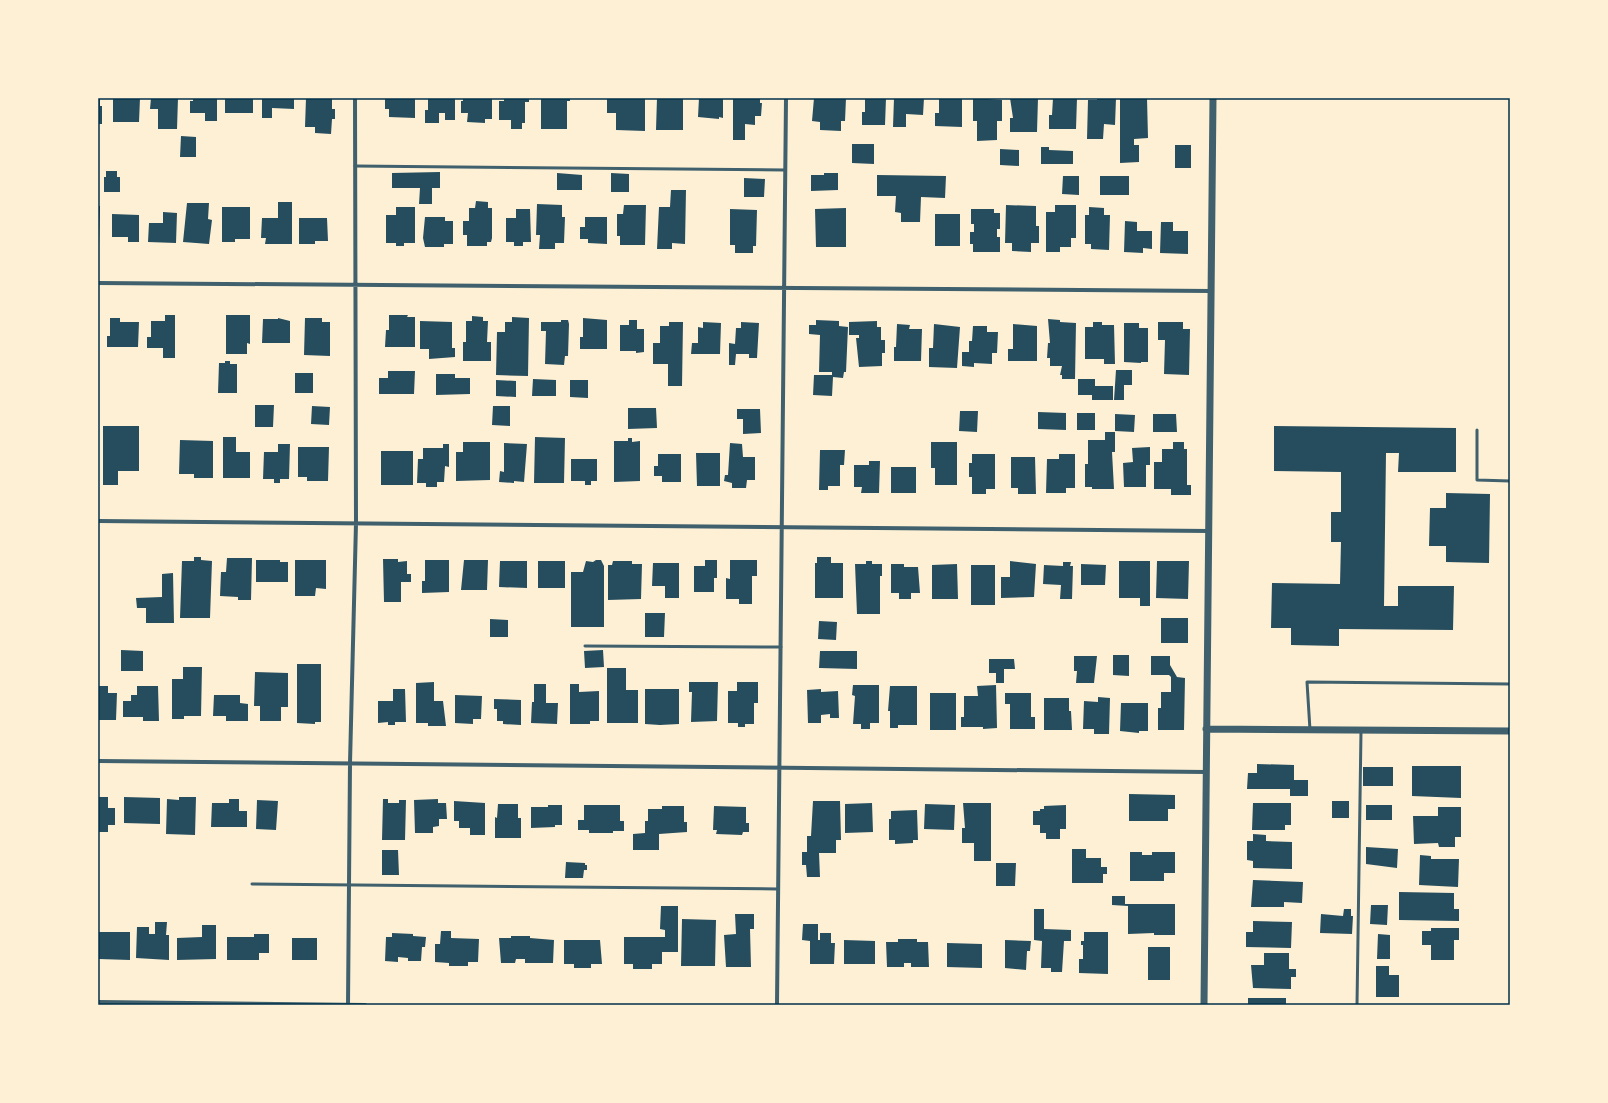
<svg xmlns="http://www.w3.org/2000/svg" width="1608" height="1103" font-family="'IBM Plex Sans',sans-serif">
  <rect width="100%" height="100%" fill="#fdf0d5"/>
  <path fill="#264d5e" d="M98,98H100V106H102V124H98Z
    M113,98H140L139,122H113Z
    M151,98H178L177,129H158V109H150Z
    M193,98H217V121H205V113H190V101H193Z
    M225,98H253V113H225Z
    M262,98H294V109L272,108V118H262Z
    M306,98H332V109H335V119H332L331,134L315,133V127H305Z
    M385,98H415V118L389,117V109H385Z
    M428,98H455V120H445V113H439V123H425V110H428Z
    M463,98H492V119H485V123L467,122L468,113H461V101H463Z
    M504,98H529V102H525V123H522V129H511V120H499V101H504Z
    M541,98H570V101H567V129H541Z
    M607,98H645V131L616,130V113H607Z
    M657,98H683V130H656Z
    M699,98H723V118L719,117V119L698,117Z
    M733,98H760V103H762L761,116H755V125L745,124V140H733Z
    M814,98H846L845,121H841V131L820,130V122L812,121Z
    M865,98H886L885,125H862V112H865Z
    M894,98H924L923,115L906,114V127H893Z
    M939,98H962V127L935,126V113H939Z
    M973,98L1002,100V121H997V140L977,141V121H973Z
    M1010,98H1038L1037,132H1010V118H1013Z
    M1053,98H1077L1076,129H1049V115H1052Z
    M1097,98H1116L1115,125L1104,124L1103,139H1087L1088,100H1097Z
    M1120,98H1147L1148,138L1134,139V145H1139V162L1120,163Z
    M181,136L196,137V157H180Z
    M852,144H874V164L852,163Z
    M1175,145H1191V168H1175Z
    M1041,147H1049V150L1073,151V164H1041Z
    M1000,149L1019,150V166L1000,165Z
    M106,171H117V177H120V192H104V177H106Z
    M440,172V188H432V204H419L420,188H392V173Z
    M557,173L582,175V190H557Z
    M611,173L629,174V192H611Z
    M824,173H838V190L811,191V175H824Z
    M877,175L946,176L945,198L921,197L920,222H901V213L895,212L896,196H877Z
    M1063,176H1079V195L1062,194Z
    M1100,176H1129V195H1100Z
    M744,178L765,179L764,197H744Z
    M671,190H686L685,244L672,243V249H657L659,207H670Z
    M476,201L488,202V208H492V238L491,242H487V246H467V235H463V221H469V208H475Z
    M278,202H292V244H265L266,238H261L262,218H278Z
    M187,203H209L208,219L212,220L209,244L183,242Z
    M537,204L562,205V217H565L564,243H555V249H539L540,235H536Z
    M624,205H646L645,245H620V236H617V214H623Z
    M1006,205L1036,206V226H1039V243H1031V252L1012,251V243H1005Z
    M1055,205H1076V238H1071V247H1060V252H1046V212H1055Z
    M98,206H100L99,244H98Z
    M222,207H250V239H235V242H222Z
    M396,207H415V243H404V246H396V243H386V215H396Z
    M1089,207L1104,208V215H1110L1109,250L1091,249V244H1085V215H1089Z
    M846,208V247H816L815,209Z
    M516,209H530L531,242H523V246H514V242H506V218H516Z
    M730,209L757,210L756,246H753V253H735V245H730Z
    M971,209H994V213H1000V229H997V237H1000V252H973V244H970V232H974V224H971Z
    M163,212L177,213L176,243L148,242L149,223H163Z
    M112,214L139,215V242H128V237H112Z
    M935,214H960V246H935Z
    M425,217H445V221H453V244H444V247H425L423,238Z
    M585,217H607V244L588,243V239H580V227H585Z
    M299,218H327L328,241H315V244H299Z
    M1125,221L1137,222V231H1152V249L1143,248V253L1124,252Z
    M1161,222H1173V231H1188V254L1160,253Z
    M165,315H175V358H163V348H147V337H151V321H165Z
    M226,315H250V344L247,343V354H226Z
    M389,315H408L407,317H415V347H385L386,330H389Z
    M472,316L483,317V321H488L487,342H491V361H463V342H466V321H472Z
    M512,317L529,318L528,376L496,375L497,332H505V322H512Z
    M110,318H120V322H139L138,347H107V336H110Z
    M278,318L290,321V343H262L263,319H278Z
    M305,318H322V322H330V356L304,355Z
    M583,318L607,320V349H580V337H583Z
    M1048,319L1060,320V322L1076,323L1075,379H1062V375H1060L1062,366H1050V358H1047L1048,343H1050Z
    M561,320H568L569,324L568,356H565L564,365L545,364L546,331H541V322H561Z
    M629,320H637V329H644V352L636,353V351H620V325H629Z
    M816,320L839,321V326L848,327L846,372H844L843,378L833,377L832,396L813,395L814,375H832V372H819L820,335L809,334V325H816Z
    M420,321L452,322V348H455V357L429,359V349H420Z
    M877,321V327H881V340H885V353H882V366L859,367L856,338H859V335H849V322Z
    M669,322H683L682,386H668V364H653V343H660V326H669Z
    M703,322L721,323L720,354H691L692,343H698V327L703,328Z
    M741,322L759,323L757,358H749V354H736L735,365H729V343L735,344L736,328H741Z
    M1093,322H1102V325H1114L1115,364H1104V359H1085V327H1093Z
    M1158,322H1183V329H1190L1189,375L1164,374L1165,340H1158Z
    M1124,323H1139V328H1148V362H1141V363L1124,362Z
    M897,324L910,325L909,329H922L921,361H894V347H896Z
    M934,324L960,327L957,368L929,367V348H933Z
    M1013,324L1037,326V361H1008V349H1013Z
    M973,326H987V332H998L997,353H992V364L974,363V367L962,366V352H969V341H972Z
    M225,361H230V364H237V393H218L219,363H225Z
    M1116,370H1132V385H1124V400H1114Z
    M388,371H415L414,394H379V378H388Z
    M295,373H313V393H295Z
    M436,374H455V378H470V394L436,395Z
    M533,379L556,380V396H532Z
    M1078,379H1095V386H1113V400H1092V395H1078Z
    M496,380L516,381V397L496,396Z
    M570,380H588V398L570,397Z
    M255,405H274L273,427H255Z
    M312,406L330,407L329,425L311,424Z
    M493,406H510V426L492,425Z
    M628,408H656L657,428L628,429Z
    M737,409H760L761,433L743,434V419H737Z
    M960,411H978L977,432L959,431Z
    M1038,412L1066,413V430L1038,429Z
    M1077,413H1095V430H1077Z
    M1115,414L1135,415L1134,432L1115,431Z
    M1153,414H1176L1177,432H1153Z
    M103,426H139V471H118V485H103Z
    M1274,426L1456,428V472H1398L1399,453H1386L1384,606H1398V586H1454L1453,630L1339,629V646L1291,645V628H1271L1272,583L1340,584L1341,542H1331V512H1341V472L1274,471Z
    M1105,432H1115V452H1112L1114,489H1092V487H1085V464H1088V440H1105Z
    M223,437H236V452H250V478H223Z
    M535,437L565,438L564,483H534Z
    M628,438H632V442L640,441V481L614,482V441H628Z
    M180,440L213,441V478H194V474H179Z
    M463,442H490V480L456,481V452H463Z
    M931,442H957V485H935V468H931Z
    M1173,442H1184V449H1187V485H1191V495H1171V489H1154V462H1162V449H1173Z
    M504,443L527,444L524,482L514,481V483L499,482L500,471L504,472Z
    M730,443L742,444L743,457H755V480H747L746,488H732V483L724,481L725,475H728Z
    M278,444H290L289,479H280V483H274V479H263L264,452H278Z
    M443,444H449V467L445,466L444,482H437V487H426V483H417L418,459H423V448H443Z
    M298,447H329L328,481H307V477H298Z
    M1150,447V465H1146V487H1124L1123,463L1133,462L1132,448Z
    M820,450H845L844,465H840V486H828V490H819Z
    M381,451H413V485H381Z
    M696,453H720V486H697Z
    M658,454H681V482H662V476H654V466H658Z
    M972,454H995V489H986V494H972V477H969V463H972Z
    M1059,454H1075V488H1066V493H1046L1047,459H1059Z
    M1011,457H1035L1036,494H1018V488H1011Z
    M571,459H597V481H591V485H585V481H571Z
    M869,461H880L879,493H861L862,487H854V465H869Z
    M891,467H916V493H891Z
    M1446,493L1490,494L1489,563L1446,562V546H1429L1430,508H1446Z
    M194,557H201V560L212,561L210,618H180L182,561H194Z
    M817,557H831V563H843V598H815V563H817Z
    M227,558H252L251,600H238V597L220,596L221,572H226Z
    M383,559H398V562L407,561V574H411V582H401V602H384Z
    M256,560H280V562H288V582H256Z
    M295,560H326V589L316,588L315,596H295Z
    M425,560H449V592L422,593V581H425Z
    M464,560H488L487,590H461Z
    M596,560H601L604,566V627H571V572H583L586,561L593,562Z
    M705,560H717V578H714V592H694V566H705Z
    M730,560H757V576H752V604H739V599H726V578L730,579Z
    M500,561H527V588L499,587Z
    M538,561H565V588H538Z
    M613,561H632V564H642L641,599L608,600V565H612Z
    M866,561H872V564H882V576H880V614H857L855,564H866Z
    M1010,561L1036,564L1034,597L1001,598V577H1010Z
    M1119,561H1150V606H1140V598H1119Z
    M1157,561H1189L1188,599L1156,598Z
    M1063,562H1071L1070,566H1073L1072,599H1060L1061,585L1043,584L1044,565L1063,566Z
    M653,563H679V598H665V586H652Z
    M891,564H904V567H918L920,593H911V599H899V593H891Z
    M957,564L958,599H932V565Z
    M1081,564L1106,565L1105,585H1081Z
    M971,565H995V605H971Z
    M173,573L174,623H146V608H137L136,598L162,597V574Z
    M645,613H665L664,637H645Z
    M1161,618H1188V643H1161Z
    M490,619L508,620V637H490Z
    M819,621L837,622L836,640L818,639Z
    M121,650L143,651V671H121Z
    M603,650L604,667L585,668L584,651Z
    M820,651H857V669L819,668Z
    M1113,655H1129V676L1113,675Z
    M1074,656H1097L1094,683H1076L1077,671H1074Z
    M1151,656H1170V665L1177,677L1185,678L1184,730H1158V708H1161V692H1171V677L1169,675H1151Z
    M989,659H1014L1015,669H1004V683H996V673H989Z
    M297,664H321V722H315V724L297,723Z
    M183,667H202L201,716H184V719H172V679H183Z
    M607,668H626V690H638V723H607Z
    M255,672L288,673V707H281V721H260V706H254Z
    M434,682V701H443L446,726H428V723H416V683Z
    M689,682H718L717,721L691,722L692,692H689Z
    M737,682H758V703H754V724H745V727H738V723H728V691H737Z
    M534,684H546V703H558L557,724L531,723L532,702H534Z
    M570,684H579V692L599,691V721H590V724H570Z
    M853,685H879V723H870V729H861V724H853L855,696L852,695Z
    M996,685L997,728L983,729V727H961V717H964V696H978L977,686Z
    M98,686H108V693H117L116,720H98Z
    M137,686H158L159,721H143V717H123V701H131V695H137Z
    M890,686H917V725H898V728H890V711H888Z
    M393,689H405L406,722H395V725H388V722L378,723V701H393Z
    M645,689H679V724L660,725L645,724Z
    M821,689V692L838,691L839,718H830V714L821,715V723H808L807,690Z
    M930,693H956V730H930Z
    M1005,693H1031V717H1035V729H1010V704H1005Z
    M214,695H240V703L248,704V721H226V716H213Z
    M455,695L482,696L481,719H473V724L455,723Z
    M1098,697L1110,698L1109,734H1094V729H1083L1084,701L1098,702Z
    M1044,698H1069V711H1071L1072,730H1044Z
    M494,699L521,700V725L503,724V721H497V709H494Z
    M1121,703H1148V731H1139V733L1120,731Z
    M1257,764L1294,765V780H1308V796H1290V789H1247L1248,773H1257Z
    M1412,766H1461V798L1412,796Z
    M1363,767H1393V786H1363Z
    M1129,794L1175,795V809H1168V821H1129Z
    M98,797H108V808H115V825H108V832H98Z
    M124,797L160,798V824L124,823Z
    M179,797H196L195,835L166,834L167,799L179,800Z
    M229,799H239V811H247V827H211L212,803H229Z
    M383,799H388V803H399V800H406L405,840H382Z
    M438,799V803H446L447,819H439V826L433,827V833H415L414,800Z
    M257,800L278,801L276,830L256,829Z
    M454,801L485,803V835H470V828H459V821H454Z
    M813,801H840L841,840H836V853H819L820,877H807L806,865H802V852H807V836H811Z
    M1332,801H1349V818H1332Z
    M872,803L873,832L845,833V804Z
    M963,803H991V861H974V843H962V828H965Z
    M1253,803H1291V825H1285V830H1252Z
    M498,804H518V818H521V838H495V817L497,818Z
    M925,804L955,805L954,830L924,829Z
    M548,805H562V825H555V827L531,828V807H548Z
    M584,805H620V821H624V831H613V833H589V830H578V820H584Z
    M1066,805V829H1060V839H1046V833H1040V825H1033V811H1040V809H1044V806Z
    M1366,805H1392V820H1366Z
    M662,806H684V822H687V832L659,834V850H633V834L645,833V821H648V809H662Z
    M714,806L746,807V823H749V832H743L742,835L716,834L717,830H713Z
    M1438,807H1461V837H1455V847H1439L1438,843L1414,844L1413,816H1438Z
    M917,810L918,840H913V843L895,844V840H889V819H891V811Z
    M1253,834L1266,835V841L1292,842V869L1253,868V861L1247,860V841H1253Z
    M1366,847L1398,849L1397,868L1366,864Z
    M1072,849H1086V858H1101V867H1107V874H1103V883H1072Z
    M382,850H398L399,875H382Z
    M1130,852H1142V855H1152V852H1175V873H1164V881H1130Z
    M1420,855L1431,856V859H1459L1458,887L1419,885Z
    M566,862L585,863V865H587V870H584L583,878H565Z
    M996,863H1016L1015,886H996Z
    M1253,880L1303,882L1302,903L1284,902V907H1251Z
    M1399,892L1454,893V909H1459V921L1399,920Z
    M1112,896H1125V904H1175V935H1154V933L1128,934V906L1112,905Z
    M1371,905H1388L1387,925L1370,924Z
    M661,906H678V952H662V964H652V969H633V964H624V937H665V930L660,929Z
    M1034,909H1044V929L1071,930V941H1064L1062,972H1051V968H1041L1042,941L1034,940Z
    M1344,909H1351V916H1353L1352,934L1320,933L1321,914L1343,916Z
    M735,914H754V929H750L751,967H726L724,935L736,934Z
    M682,919L716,920L715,966H681Z
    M1253,921L1292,922L1291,948L1246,947V932H1253Z
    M155,922H167L166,935H169V960L136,958L137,927H149V934H155Z
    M803,924H818V940H820V933H831V943H835L834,964H810V941L802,940Z
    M202,925H216V959L177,960V938L202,937Z
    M1431,928H1459V940H1454V960H1431V945H1422V931H1431Z
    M441,931H451V938L479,939L478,962H468V966H449V963L435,962V944H440Z
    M99,932H130V960L99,959Z
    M1084,932H1108V974L1079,973V959H1083V945H1081V941H1084Z
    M392,933L413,934V936L426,937L425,947H422L421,961H408V958L398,957V962L385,961L386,937H392Z
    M254,934H269V953H259V960H227V937H254Z
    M1378,934L1390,935V959H1377Z
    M511,936H530V938L554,940L553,963H525V959H516L515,963H501L499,938H511Z
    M292,938H317V960H292Z
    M898,939H917V942H928L929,967H911V963H904V967H887L886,942H898Z
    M564,940H600L602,964H591V968H574V964H564Z
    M844,940L875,941V964H844Z
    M1005,940L1031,941L1030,951H1027L1026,970L1005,968Z
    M947,943L982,944V968L947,967Z
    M1148,947H1170V980H1148Z
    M1264,953H1289V969H1296V977H1291V989L1253,988L1251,965H1264Z
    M1376,966H1389V975H1399V997H1376Z
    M1248,998H1286V1005H1248Z"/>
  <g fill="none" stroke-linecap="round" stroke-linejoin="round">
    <path stroke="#3f606c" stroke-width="3" d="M355,166L785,170
      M1477,430V480L1510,481
      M585,646L781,647
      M1310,730L1307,682L1510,684
      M252,884L778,889
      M1357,1005L1361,731"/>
    <path stroke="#3f606c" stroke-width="4" d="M98,283L1211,291
      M98,521L1209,531
      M98,761L1206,772
      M98,1002L365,1005
      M348,1005L350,763L356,523L355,98
      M777,1005L786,98"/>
    <path stroke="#3f606c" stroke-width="7" d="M1206,729L1510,731
      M1204,1005L1213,98"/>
  </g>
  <rect width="1608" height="1103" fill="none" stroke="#fdf0d5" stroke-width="198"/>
  <rect x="99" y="99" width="1410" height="905" fill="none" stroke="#003049" stroke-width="1.5"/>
</svg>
